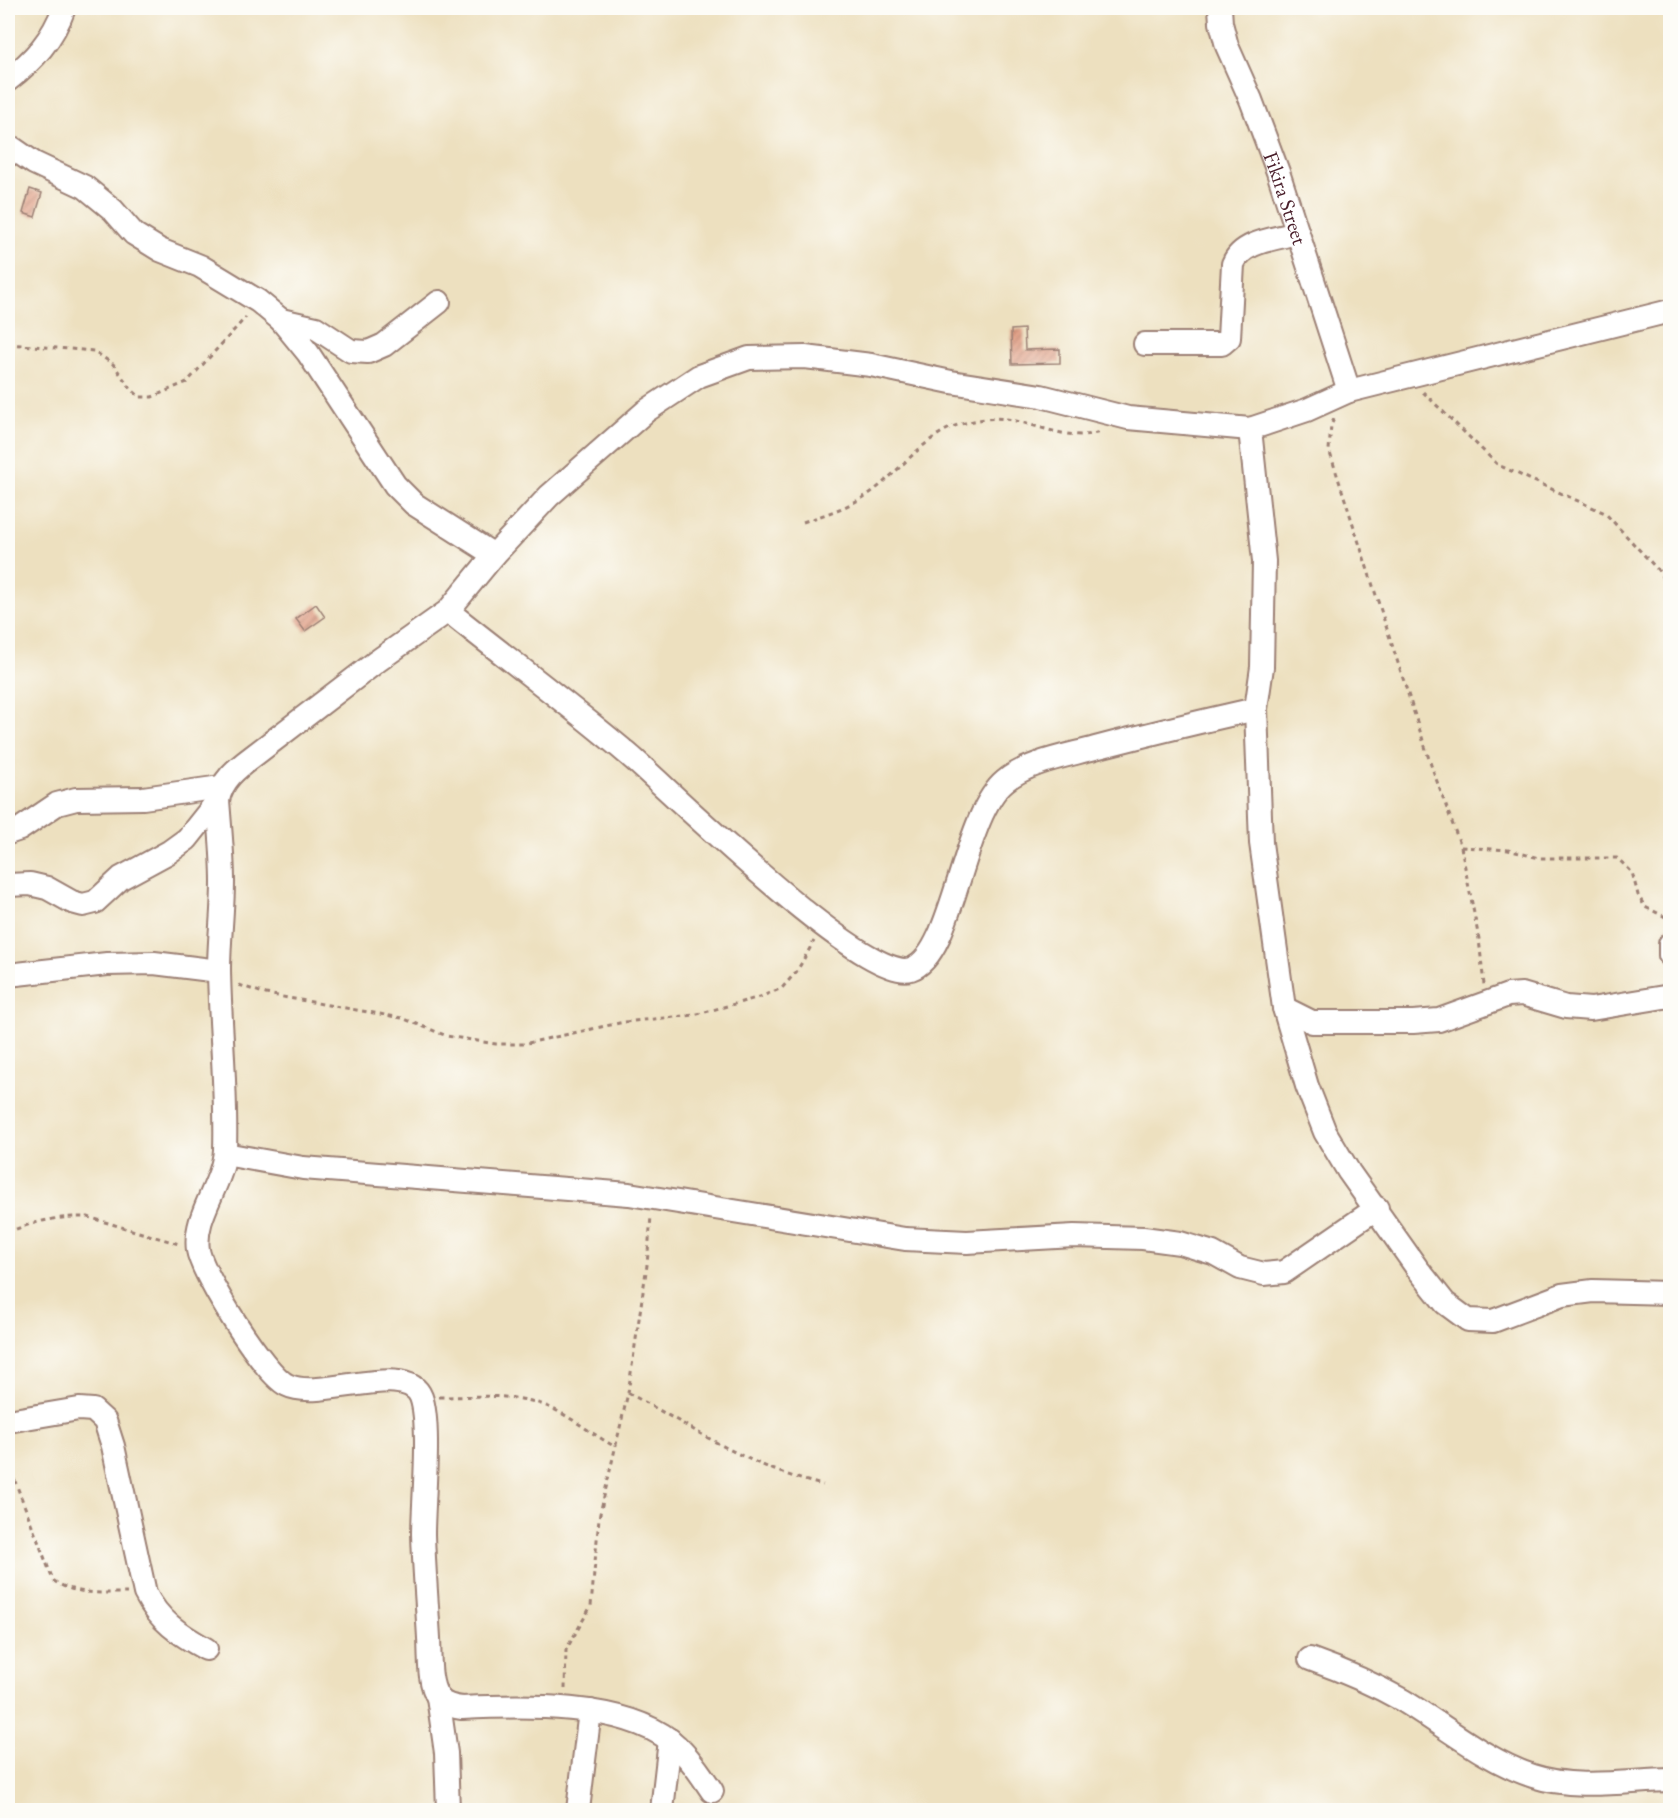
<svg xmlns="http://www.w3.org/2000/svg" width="1678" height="1818" font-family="'EB Garamond',serif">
  <defs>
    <pattern id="building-hatch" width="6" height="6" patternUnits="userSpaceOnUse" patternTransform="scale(1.5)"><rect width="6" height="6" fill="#e09d83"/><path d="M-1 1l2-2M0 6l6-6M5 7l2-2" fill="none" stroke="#b87f6b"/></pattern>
  </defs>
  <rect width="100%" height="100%" fill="#fdfcf7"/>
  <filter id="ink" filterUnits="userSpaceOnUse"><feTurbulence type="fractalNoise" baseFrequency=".0167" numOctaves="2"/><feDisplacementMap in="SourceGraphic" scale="12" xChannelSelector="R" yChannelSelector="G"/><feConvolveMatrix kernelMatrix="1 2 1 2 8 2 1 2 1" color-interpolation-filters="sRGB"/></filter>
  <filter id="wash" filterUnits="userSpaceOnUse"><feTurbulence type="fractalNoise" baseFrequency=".008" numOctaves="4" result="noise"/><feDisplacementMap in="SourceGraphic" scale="24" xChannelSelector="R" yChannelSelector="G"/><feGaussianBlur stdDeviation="1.35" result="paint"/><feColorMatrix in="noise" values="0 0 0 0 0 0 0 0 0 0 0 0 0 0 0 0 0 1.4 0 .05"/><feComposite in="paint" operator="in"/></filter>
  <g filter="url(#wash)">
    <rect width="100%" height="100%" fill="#ede0bf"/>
    <g id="blocks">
      <path fill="url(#building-hatch)" d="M30,189L42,193L35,217L23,213Z
        M1024,329L1025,350L1060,349V363L1012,364L1011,330Z
        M316,604L325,617L305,631L296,619Z"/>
    </g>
  </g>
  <g filter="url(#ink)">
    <use href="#blocks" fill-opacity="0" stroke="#9c8075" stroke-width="1.5"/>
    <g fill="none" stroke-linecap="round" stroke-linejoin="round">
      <defs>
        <g id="minor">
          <path id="s1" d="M1220,8L1221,23L1227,46L1251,100L1278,172L1349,391"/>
          <path d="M8,80C34,60 53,39 64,8"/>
          <path d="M8,145L34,163L85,187L113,210L134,234L160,250L200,266L258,301L281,320L308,353L395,485L414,504L494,555"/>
          <path d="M281,320L316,328L351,351L368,352L384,345L439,302"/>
          <path d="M1145,344H1222L1229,338L1233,264C1242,241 1276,239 1297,233"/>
          <path d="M1250,429L1264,561L1262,667L1256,709L1261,843L1284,1008L1307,1086L1325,1132L1349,1172L1417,1268L1445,1303L1468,1320L1493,1321L1562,1295L1593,1291L1670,1293"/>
          <path d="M448,611C508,659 570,705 629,755C670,790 865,984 911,969C954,955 962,816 1005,781C1028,762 1066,756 1095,748C1149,734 1202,721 1256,709"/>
          <path d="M8,833L20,829L57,804L76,799L143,798L221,787"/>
          <path d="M8,885L30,884L47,888L72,902L83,905L95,902L121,878L169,852L187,839L218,800"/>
          <path d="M1670,944V955"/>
          <path d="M8,975L107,964L154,963L219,971"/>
          <path d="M1284,1008L1312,1022H1413L1439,1020L1508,995L1522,994L1566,1007L1591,1009L1670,996"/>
          <path d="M225,1154L303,1168L629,1194L905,1239L967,1242L1074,1236L1143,1238L1180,1243L1213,1253L1240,1268L1264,1274L1284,1272L1377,1208"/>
          <path d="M8,1421L79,1409L93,1410L105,1421L113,1446L145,1593C159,1621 179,1634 206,1649"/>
          <path d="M1310,1659C1341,1670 1372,1683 1402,1700C1444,1725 1486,1761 1533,1776C1575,1790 1627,1781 1670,1780"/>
          <path d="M438,1697L446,1753L448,1810"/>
          <path d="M712,1791C700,1773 688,1755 671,1741C621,1702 522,1705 462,1708C454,1707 443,1705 438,1697C428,1683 430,1655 429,1638C427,1603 424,1569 423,1534C423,1502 431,1424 421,1397C407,1360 320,1402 287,1385C265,1375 202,1275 198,1250C193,1215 223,1185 225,1150C227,1090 220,1030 219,970C219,941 223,911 223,882C223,855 220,828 218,800C222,780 236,769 252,757L376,662L448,611L494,555L549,496L646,411L699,376L749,358L805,357L871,365L951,382L1041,396L1128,418L1250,429L1307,410L1349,391L1670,311"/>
          <path d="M578,1810L590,1711"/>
          <path d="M662,1810L670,1740"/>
        </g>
      </defs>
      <use href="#minor" stroke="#9c8075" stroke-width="26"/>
      <path stroke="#9c8075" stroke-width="3" stroke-dasharray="4.5 4.5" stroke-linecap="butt" d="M8,344L94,351L113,364L131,389L140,397H152L187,382L246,317
        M1423,392L1498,465L1605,513L1658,570L1670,590
        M1334,419L1331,425L1329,450L1431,765L1461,847L1479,939L1484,985
        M803,522C827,514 849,507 870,493C900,472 925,434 961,424C976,420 991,417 1006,419C1037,424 1070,442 1100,432
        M1461,847L1508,850L1539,858H1617L1632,872L1638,895L1645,907L1670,919
        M239,985L266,994L402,1018L447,1036L496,1044H523L624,1022L694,1015L760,997L782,988L797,971L814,941
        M8,1233C31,1221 62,1216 88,1217L179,1244
        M628,1393C694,1428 749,1468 823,1485
        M439,1397C473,1397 509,1393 541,1404C567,1413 590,1433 614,1446
        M8,1463L53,1580C71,1595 105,1593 127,1593
        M565,1689L566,1650L591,1606L599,1518L628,1393L647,1265L651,1216"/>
      <use href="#minor" stroke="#fff" stroke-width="22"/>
    </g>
  </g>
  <g text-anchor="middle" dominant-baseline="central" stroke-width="6" stroke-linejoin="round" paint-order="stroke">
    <g font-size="21" fill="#4a1f2b" stroke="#fdfcf7">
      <text stroke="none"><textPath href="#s1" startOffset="202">Fikira Street</textPath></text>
    </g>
  </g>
  <rect width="1678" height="1818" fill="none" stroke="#fdfcf7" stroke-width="30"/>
</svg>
